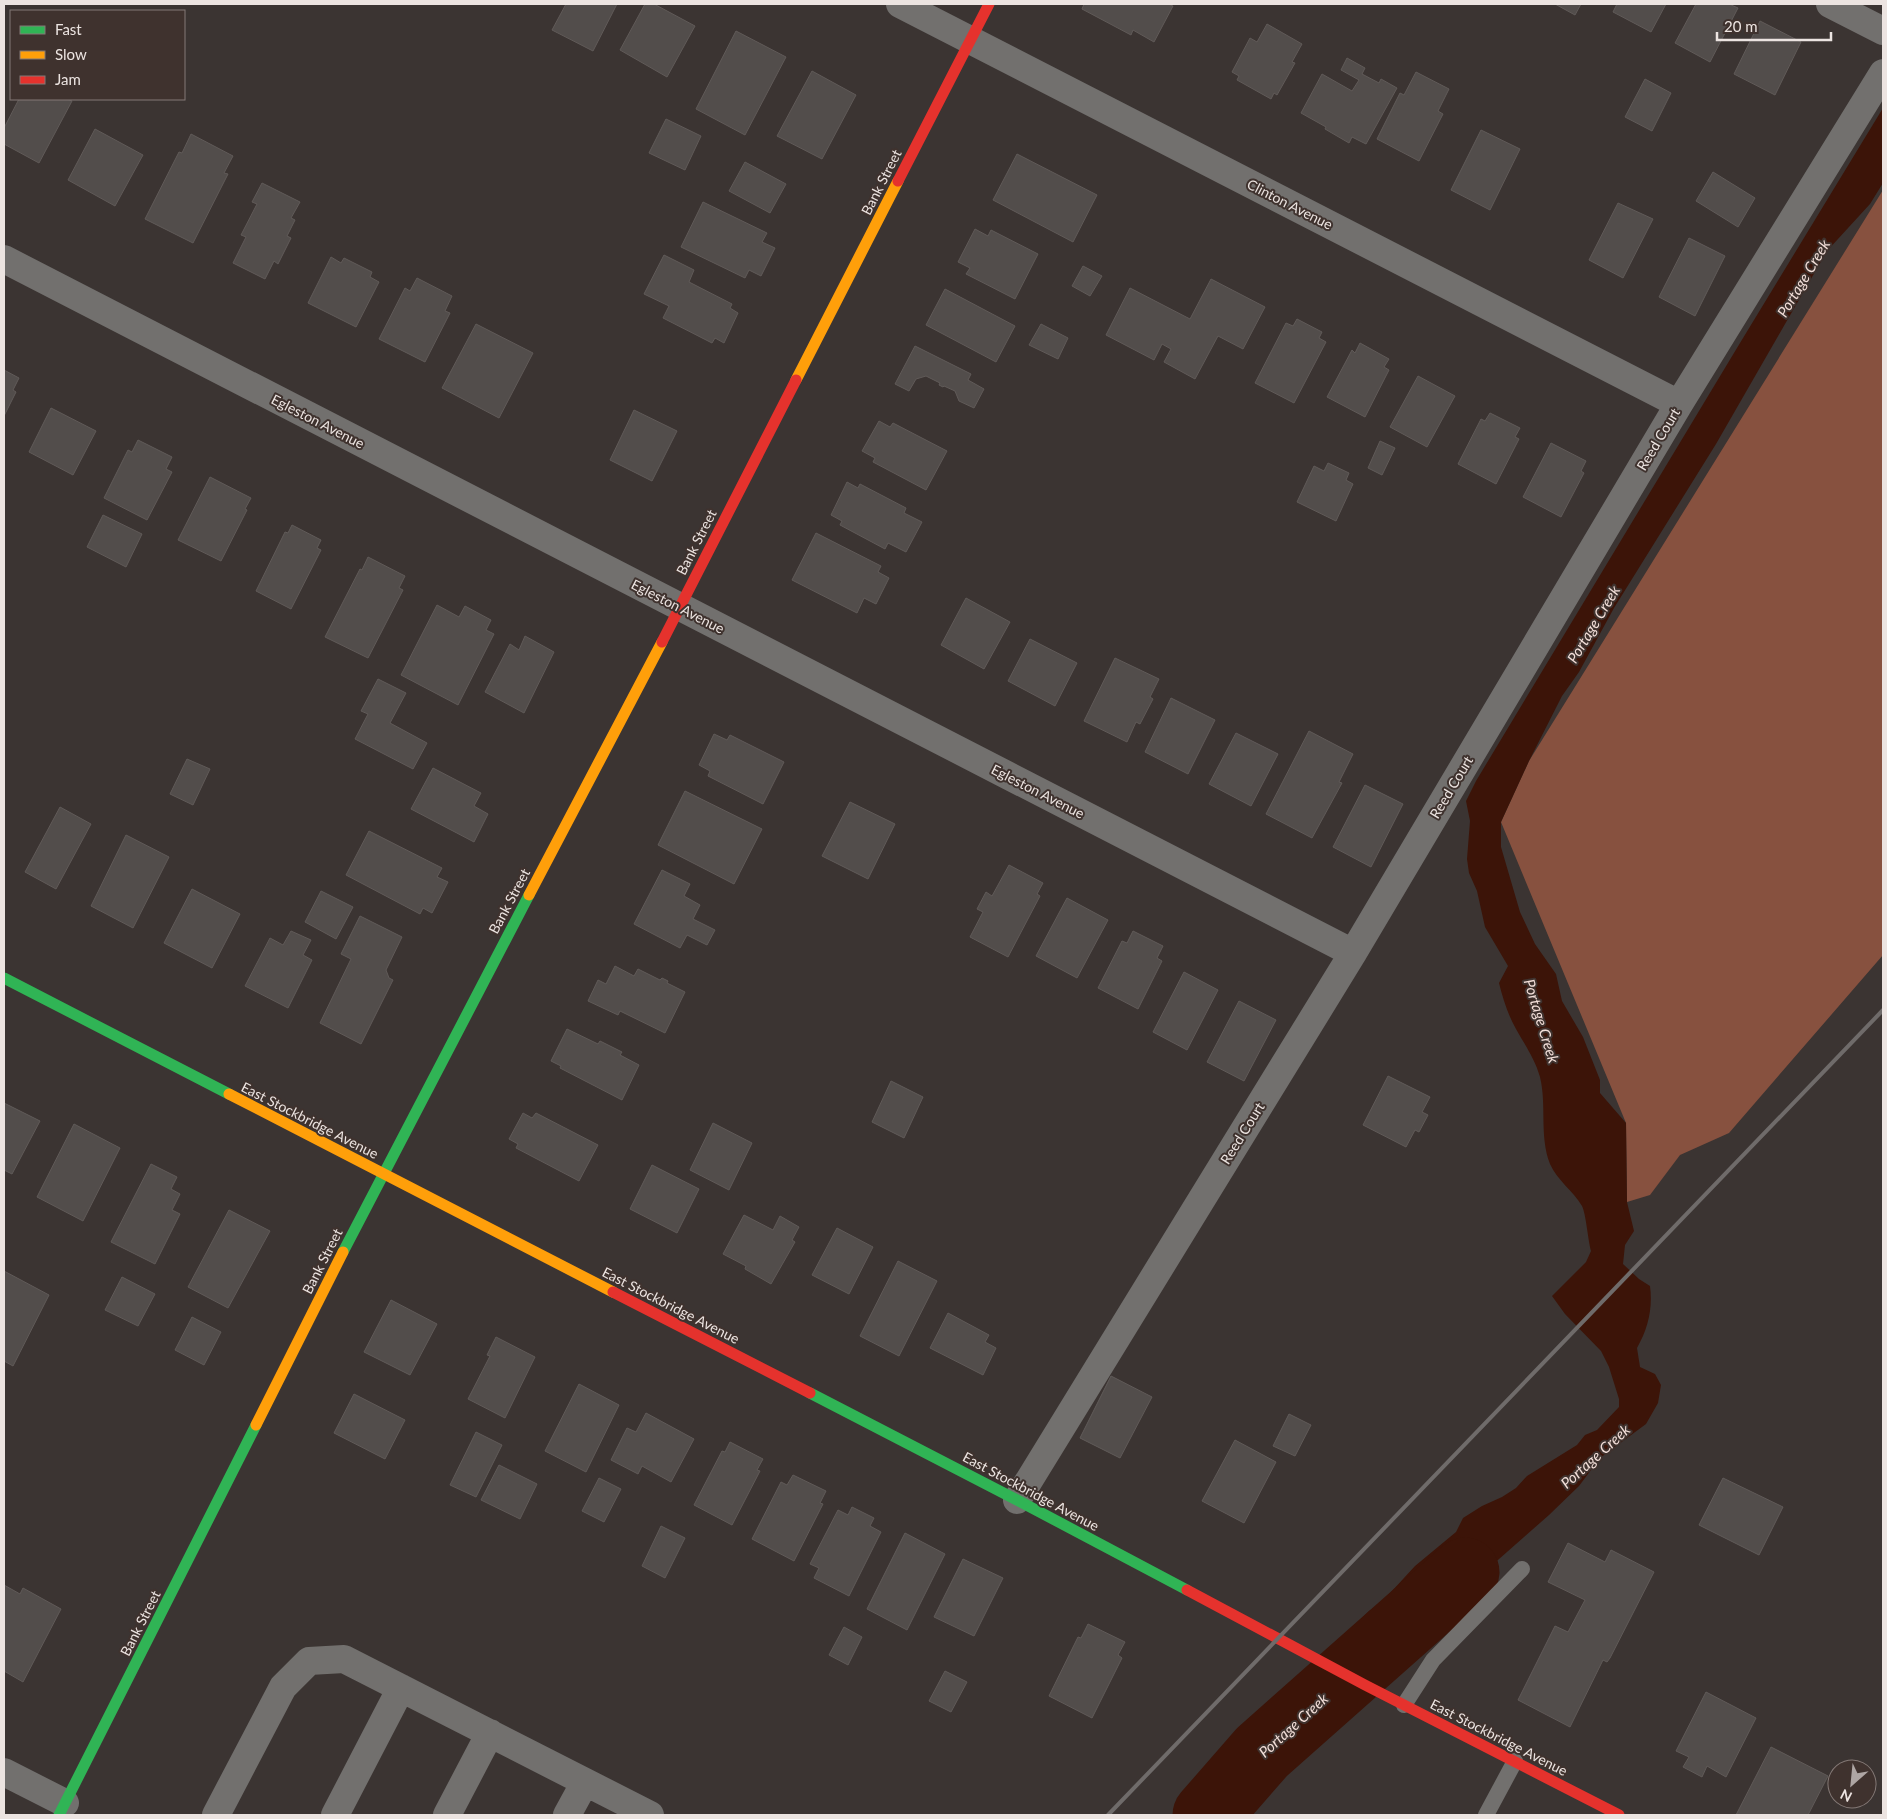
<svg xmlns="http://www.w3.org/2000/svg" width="1887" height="1819" font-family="Lato,sans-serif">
  <rect width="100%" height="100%" fill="#3b3432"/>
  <path fill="#87513f" d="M1883,190V955L1729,1133L1680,1155L1650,1195L1627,1202L1626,1123L1501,822L1529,761Z"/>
  <path fill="#3c1408" d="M1883,108V183L1870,204L1827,251L1716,444L1614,608L1579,672L1562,696L1529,761L1501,822V847L1520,912L1535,944L1556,974L1562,1001L1583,1037L1600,1080V1093L1626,1123L1627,1202L1634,1231L1625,1245L1623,1264L1639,1279L1650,1286C1653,1308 1648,1329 1637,1348L1640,1367L1655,1374L1661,1385L1658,1403L1646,1424L1600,1458L1579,1486L1549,1515L1406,1641L1363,1617L1369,1611L1381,1603L1415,1566L1456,1532L1463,1518L1482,1506L1502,1497L1516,1488L1527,1476L1577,1445L1585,1435L1597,1430L1619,1407V1399L1609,1367L1601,1351L1565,1314L1552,1296L1586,1262L1591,1251C1588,1240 1586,1214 1582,1206C1573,1191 1557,1180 1550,1164C1539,1135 1547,1106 1540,1077C1535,1059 1525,1045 1516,1029C1508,1015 1503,999 1499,983L1508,966L1485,927L1477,891L1469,873L1467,859L1470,821L1466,801L1476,781L1740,343Z
    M1293,1711L1322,1726L1242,1815H1174L1260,1731Z"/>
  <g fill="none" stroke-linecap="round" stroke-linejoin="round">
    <path stroke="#3c1408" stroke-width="69" d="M1207,1815L1262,1752L1465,1572"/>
  </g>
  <path fill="#524d4b" stroke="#605a58" d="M566,4H617L593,51L552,30Z
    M645,4H654L695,26L667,77L620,50Z
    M1084,4H1168L1173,6L1154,42L1133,30L1131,35L1082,9Z
    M1555,4H1581L1575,15Z
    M1617,4H1666L1651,32L1613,12Z
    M1696,4H1729L1738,8L1710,62L1675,43Z
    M1760,21L1801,42L1775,95L1734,74Z
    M1267,24L1302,44L1292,62L1295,63L1277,95L1274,93L1271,99L1237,80L1239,76L1232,72L1250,38L1257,42Z
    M736,31L786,57L745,135L696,109Z
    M1347,58L1365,68L1362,74L1379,83L1381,79L1397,88L1366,144L1352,137L1349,143L1325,129L1326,127L1301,113L1322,74L1352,91L1359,80L1341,70Z
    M812,71L856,95L822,159L777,136Z
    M1416,72L1449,89L1438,111L1443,114L1419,161L1377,139L1400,93L1404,95Z
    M1645,79L1671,93L1652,131L1625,117Z
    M19,99H67L72,101L39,163L4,144V128Z
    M666,119L701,136L685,170L649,153Z
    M95,129L143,155L115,206L68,180Z
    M1481,130L1520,149L1490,210L1451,190Z
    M191,134L233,156L224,173L228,174L193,243L145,219L179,152L182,153Z
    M1017,154L1097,195L1073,242L993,200Z
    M745,162L786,184L770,213L729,191Z
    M1713,172L1755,198L1738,227L1696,201Z
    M262,183L300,202L291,218L295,220L287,236L291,238L278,264L274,261L265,279L233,263L246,237L241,235L257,204L252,202Z
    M703,202L767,233L762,242L775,248L761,276L749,270L745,278L681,247Z
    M1618,203L1653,219L1623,278L1589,260Z
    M975,229L988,236L991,230L1038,254L1015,299L966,274L970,268L958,262Z
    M1689,238L1725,256L1695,316L1659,297Z
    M664,255L694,270L689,282L732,304L730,308L738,313L724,343L715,338L712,343L663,318L669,306L644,294Z
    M331,257L341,263L344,258L372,272L370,277L379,282L356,327L308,303Z
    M1083,266L1102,276L1090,296L1072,286Z
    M417,278L452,296L445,311L450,313L425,362L379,339L405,288L410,291Z
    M1211,279L1265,307L1243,349L1218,336L1195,379L1164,362L1171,349L1162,344L1154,360L1106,335L1130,288L1190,319Z
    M945,289L1015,326L996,362L926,325Z
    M1297,319L1322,332L1319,338L1326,342L1294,403L1255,383L1286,323L1293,326Z
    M476,324L533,353L499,418L442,388Z
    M1041,324L1068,338L1058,359L1029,345Z
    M1360,343L1389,359L1384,367L1389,370L1365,417L1327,397L1352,350L1355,353Z
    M915,346L971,374L968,380L984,389L974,408L959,401L955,391L944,386L943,387L939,385L940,383L926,376L916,379L909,391L895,384Z
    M4,370L19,378L13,390L16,392L4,416Z
    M1418,376L1455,396L1427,447L1390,427Z
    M51,408L96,431L73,475L29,452Z
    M634,410L677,431L652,481L610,460Z
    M1490,413L1520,428L1515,437L1519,439L1496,484L1458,464L1481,419L1485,421Z
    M879,421L890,427L893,423L947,451L926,490L873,462L875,458L862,451Z
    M138,440L172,457L166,469L172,472L147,520L104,498L128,450L132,452Z
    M1380,441L1395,448L1382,475L1368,468Z
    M1551,443L1586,461L1581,471L1584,473L1561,517L1523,497Z
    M1328,463L1349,473L1346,480L1353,484L1336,521L1297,502L1314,466L1324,471Z
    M210,477L251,498L245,509L247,510L221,561L178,540Z
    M847,482L858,488L860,484L906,508L904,513L922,522L906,552L888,543L885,549L840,525L842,521L831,515Z
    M103,515L142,534L126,567L87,547Z
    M292,525L321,540L317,548L321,550L291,609L256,591L285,532L288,533Z
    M816,533L881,566L878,572L889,578L876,604L864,598L857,613L792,580Z
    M368,557L405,576L399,588L403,590L368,658L325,637L360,569L362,570Z
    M966,598L1010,622L984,669L941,645Z
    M437,605L459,617L465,606L491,620L486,630L494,634L458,705L401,675Z
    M525,636L554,652L524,713L485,692L510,644L519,650Z
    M1030,639L1077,663L1055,706L1008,681Z
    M1115,658L1159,679L1150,697L1153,699L1140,724L1136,722L1127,742L1084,721Z
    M378,679L406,693L390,723L427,743L413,769L355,739L368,714L361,711Z
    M1171,698L1215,720L1188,774L1145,752Z
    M1309,731L1353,754L1339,782L1342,783L1312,838L1266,814Z
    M1236,733L1278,754L1251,806L1209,784Z
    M714,734L727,740L730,735L784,762L763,804L708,776L710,771L699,765Z
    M187,759L210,769L193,805L170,794Z
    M433,768L481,793L474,806L488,814L474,842L411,809Z
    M1365,785L1403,804L1371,867L1333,847Z
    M685,791L762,829L734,884L658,845Z
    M850,802L895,824L868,879L822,856Z
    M60,807L91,824L56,889L25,872Z
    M369,831L442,868L437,877L448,882L432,913L423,908L420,914L346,875Z
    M126,835L169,857L133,928L91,906Z
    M1009,865L1043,883L1037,894L1040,896L1008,957L970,937L983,912L977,909L986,892L992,896Z
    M662,870L690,884L684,896L700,905L693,919L715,930L707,945L687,935L680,948L634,924Z
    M192,889L240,914L212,968L164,943Z
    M321,891L353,907L336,939L305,922Z
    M1067,898L1108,920L1077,978L1036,956Z
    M360,916L402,937L386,970L389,978L393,980L361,1044L320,1023L351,959L341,954Z
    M291,931L311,940L303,955L312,960L288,1008L245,986L270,938L283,945Z
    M1133,931L1163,946L1157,958L1162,961L1138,1009L1098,988L1122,941L1127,943Z
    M615,966L634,976L638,969L660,980L662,978L668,981L667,983L685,992L665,1033L620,1011L618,1015L588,1001L598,980L606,984Z
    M1184,972L1218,990L1187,1050L1153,1032Z
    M1239,1001L1276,1020L1244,1081L1207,1062Z
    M567,1029L598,1044L600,1041L622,1052L620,1055L639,1065L622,1100L560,1068L561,1066L551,1061Z
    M1388,1076L1430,1097L1422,1112L1428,1115L1419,1132L1415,1130L1406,1147L1363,1125Z
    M891,1081L923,1097L904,1138L872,1122Z
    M4,1103L40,1121L12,1174L4,1170Z
    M523,1113L532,1118L536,1113L598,1145L579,1181L516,1148L518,1144L509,1139Z
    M713,1123L752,1143L729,1190L690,1170Z
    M74,1124L120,1148L83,1221L37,1197Z
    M151,1164L177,1177L171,1189L180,1194L172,1210L180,1214L155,1264L111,1242Z
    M652,1165L699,1189L677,1233L630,1209Z
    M229,1210L270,1231L228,1308L188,1287Z
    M744,1215L773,1230L780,1216L799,1227L792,1240L795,1242L771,1284L745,1269L746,1266L723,1254Z
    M837,1228L873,1247L849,1294L812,1275Z
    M898,1261L937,1281L899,1356L860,1336Z
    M4,1271L49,1295L13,1366L4,1361Z
    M122,1277L155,1294L138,1326L105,1310Z
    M391,1300L437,1324L410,1375L364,1352Z
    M948,1313L989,1335L985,1342L996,1348L983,1375L930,1348Z
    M192,1317L221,1332L204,1365L175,1350Z
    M496,1337L535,1357L505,1418L468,1399L490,1356L487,1355Z
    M1111,1376L1152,1397L1120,1458L1080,1438Z
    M579,1384L619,1405L586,1472L545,1451Z
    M354,1394L405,1420L385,1459L334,1433Z
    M646,1413L694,1439L671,1482L642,1466L638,1474L611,1460L627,1428L636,1432Z
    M1289,1414L1311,1425L1295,1456L1273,1446Z
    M476,1432L502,1445L476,1497L450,1485Z
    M1235,1440L1276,1462L1244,1523L1202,1501Z
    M730,1442L763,1459L757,1470L760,1471L732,1525L694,1505L722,1451L725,1452Z
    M499,1465L537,1484L520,1519L481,1500Z
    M793,1475L826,1491L820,1503L823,1504L794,1561L752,1539L781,1482L787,1485Z
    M599,1478L621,1489L604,1522L582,1511Z
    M1723,1478L1783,1507L1759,1555L1699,1525Z
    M852,1507L874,1518L870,1526L881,1532L849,1596L814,1578L819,1568L810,1564L838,1510L848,1515Z
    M661,1526L685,1538L665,1578L642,1566Z
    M905,1533L945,1554L907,1630L867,1609Z
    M1568,1543L1605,1562L1611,1550L1654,1572L1610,1658L1607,1662L1603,1660L1570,1727L1518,1700L1555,1626L1568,1632L1585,1600L1548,1582Z
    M963,1559L1003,1578L974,1636L934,1617Z
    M4,1585L20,1594L23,1588L61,1609L23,1682L4,1671Z
    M1088,1624L1125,1642L1118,1655L1122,1658L1092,1718L1049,1696L1078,1637L1081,1638Z
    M844,1627L862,1637L848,1665L829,1655Z
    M945,1671L967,1682L951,1712L929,1701Z
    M1706,1692L1756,1718L1726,1777L1707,1766L1702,1777L1683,1767L1689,1757L1676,1751Z
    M1771,1747L1828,1776L1808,1815H1736Z"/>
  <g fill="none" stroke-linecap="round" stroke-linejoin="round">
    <path stroke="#72706e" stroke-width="16" d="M1404,1705L1433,1660L1522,1569
      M1486,1815L1515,1761"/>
    <path stroke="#72706e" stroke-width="28" d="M900,4L1679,404
      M1830,4L1883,31
      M4,259L1353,953
      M1017,1500L1353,953L1679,404L1883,73
      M4,1772L65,1803
      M216,1815L283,1687L309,1661L344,1659L650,1815
      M335,1815L401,1688
      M447,1815L490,1733
      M567,1815L585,1782"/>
    <path stroke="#30b455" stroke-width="11" d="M4,978L229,1094
      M343,1252L529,895
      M810,1393L1017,1500L1187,1590
      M59,1815L256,1425"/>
    <path stroke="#ff9f0a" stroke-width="11" d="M796,380L898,181
      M529,895L662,642
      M229,1094L613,1292
      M256,1425L343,1252"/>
    <path stroke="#e5322d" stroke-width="11" d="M898,181L989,4
      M662,642L796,380
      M613,1292L810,1393
      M1187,1590L1365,1685L1619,1815"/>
    <path stroke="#6f6b6a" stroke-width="4" d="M1108,1815L1883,1010"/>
  </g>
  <g text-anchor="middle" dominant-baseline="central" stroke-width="4" stroke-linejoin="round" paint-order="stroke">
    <g font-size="14" fill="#ece4e1" stroke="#3f322e">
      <text transform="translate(881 182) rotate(-63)">Bank Street</text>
      <text transform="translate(1290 204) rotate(27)">Clinton Avenue</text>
      <text transform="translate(318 421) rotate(27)">Egleston Avenue</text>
      <text transform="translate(1658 439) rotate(-59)">Reed Court</text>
      <text transform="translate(696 542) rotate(-63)">Bank Street</text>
      <text transform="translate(678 606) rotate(27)">Egleston Avenue</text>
      <text transform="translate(1451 787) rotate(-59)">Reed Court</text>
      <text transform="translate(1038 791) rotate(27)">Egleston Avenue</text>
      <text transform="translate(509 901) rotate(-62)">Bank Street</text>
      <text transform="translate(310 1120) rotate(27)">East Stockbridge Avenue</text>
      <text transform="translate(1242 1133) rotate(-58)">Reed Court</text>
      <text transform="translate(322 1261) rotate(-63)">Bank Street</text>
      <text transform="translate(671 1305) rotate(27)">East Stockbridge Avenue</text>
      <text transform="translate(1031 1491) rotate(28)">East Stockbridge Avenue</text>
      <text transform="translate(140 1623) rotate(-63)">Bank Street</text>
      <text transform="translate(1499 1737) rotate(27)">East Stockbridge Avenue</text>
    </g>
    <g font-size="15" font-style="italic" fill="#f3dfd9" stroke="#3f322e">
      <text transform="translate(1803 278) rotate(-59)">Portage Creek</text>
      <text transform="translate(1593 624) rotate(-59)">Portage Creek</text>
      <text transform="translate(1542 1021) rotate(73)">Portage Creek</text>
      <text transform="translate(1595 1456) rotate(-42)">Portage Creek</text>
      <text transform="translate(1293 1725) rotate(-42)">Portage Creek</text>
    </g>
  </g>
  <rect width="1887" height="1819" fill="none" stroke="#ece4e1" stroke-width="10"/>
  <rect x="10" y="10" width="175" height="90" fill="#3f322e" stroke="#847976"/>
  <rect x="20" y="26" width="25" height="8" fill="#30b455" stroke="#847976"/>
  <text x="55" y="35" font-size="15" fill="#ece4e1">Fast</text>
  <rect x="20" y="51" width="25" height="8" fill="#ff9f0a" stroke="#847976"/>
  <text x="55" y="60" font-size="15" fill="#ece4e1">Slow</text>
  <rect x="20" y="76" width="25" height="8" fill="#e5322d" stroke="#847976"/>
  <text x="55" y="85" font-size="15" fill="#ece4e1">Jam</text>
  <g transform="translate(1852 1784) rotate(207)"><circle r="24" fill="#3f322e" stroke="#847976"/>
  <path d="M0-4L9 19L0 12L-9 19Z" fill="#aea6a4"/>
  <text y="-8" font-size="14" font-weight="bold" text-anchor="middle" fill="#ece4e1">N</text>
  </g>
  <path d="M1717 32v8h114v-8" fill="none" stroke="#ece4e1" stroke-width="2.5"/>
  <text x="1724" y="32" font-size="15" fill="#ece4e1" stroke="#3f322e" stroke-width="4" paint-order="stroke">20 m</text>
</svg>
